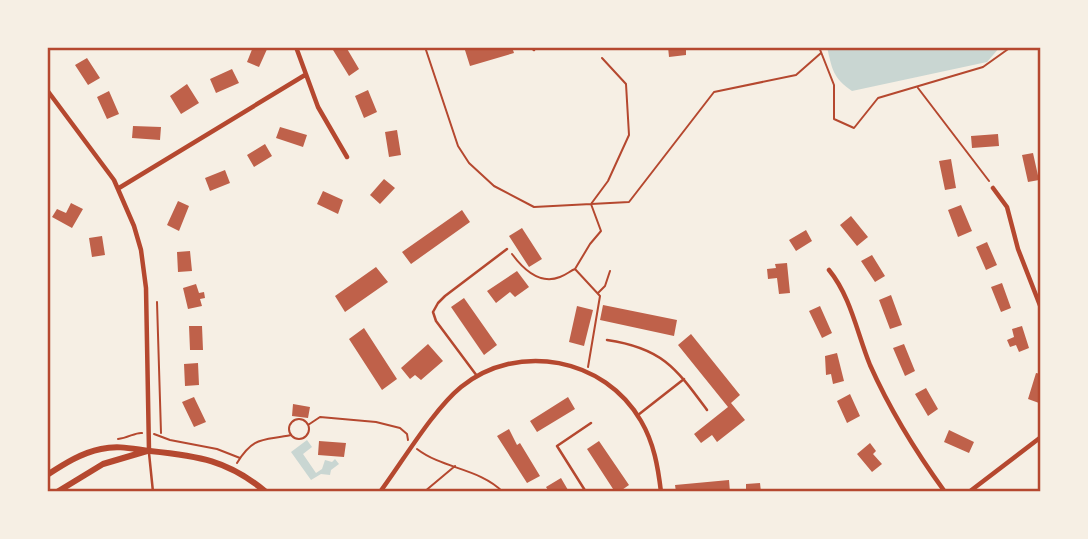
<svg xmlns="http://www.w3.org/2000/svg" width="1088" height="539" font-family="'DM Sans',sans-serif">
  <rect width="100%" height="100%" fill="#f6efe4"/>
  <path fill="#c9d6d2" d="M827,47H1000L987,62L852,91C833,78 832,69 827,47Z
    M307,440L312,447L303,454L316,473L322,469L325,460L332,462L335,459L339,464L331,470L330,475L321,474L311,480L291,452Z"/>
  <path fill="#bf614a" d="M253,47H268L259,67L247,62Z
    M339,47H346L359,69L349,76L333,50Z
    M464,47H512L514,53L470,66Z
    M668,47H686V55L669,57Z
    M87,58L100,78L88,85L75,65Z
    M232,69L239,83L216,93L210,79Z
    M187,84L199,103L181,114L170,96Z
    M368,90L377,112L364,118L355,96Z
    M109,91L119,114L107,119L97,97Z
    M133,126L161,127L160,140L132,138Z
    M280,127L307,135L303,147L276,138Z
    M397,130L401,155L389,157L385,132Z
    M998,134L999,146L972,148L971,136Z
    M265,144L272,156L254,167L247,155Z
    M1033,153L1039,180L1028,182L1022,155Z
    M951,159L956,188L945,190L939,161Z
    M225,170L230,183L210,191L205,178Z
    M384,179L395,188L380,204L370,195Z
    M323,191L343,200L338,214L317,204Z
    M178,201L189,206L179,231L167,225Z
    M71,203L83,209L72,228L52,217L57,209L66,213Z
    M961,205L972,231L958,237L948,210Z
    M462,210L470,222L411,264L402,252Z
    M851,216L868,237L857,246L840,225Z
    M522,228L542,259L529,267L509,236Z
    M806,230L812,241L796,251L789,240Z
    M102,236L105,255L92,257L89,238Z
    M987,242L997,265L986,270L976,247Z
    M190,251L192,271L178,272L177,252Z
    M872,255L885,276L875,282L861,261Z
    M787,263L790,293L779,294L777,278L768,279L767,269L776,268L775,264Z
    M376,267L388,282L345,312L335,296Z
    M517,271L529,287L515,297L510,292L496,303L487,291Z
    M1002,283L1011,308L1001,312L991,287Z
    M196,284L199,293L204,292L205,298L200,299L202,306L188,309L183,288Z
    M891,295L902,325L890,329L879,300Z
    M464,298L497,345L484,355L451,307Z
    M603,305L677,320L674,336L600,320Z
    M577,306L593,310L584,346L569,342Z
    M820,306L832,333L822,338L809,311Z
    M189,326H202L203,350H190Z
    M1022,326L1029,348L1019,352L1016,345L1010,347L1007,340L1014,337L1012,329Z
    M364,328L397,379L382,390L349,339Z
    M691,334L740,395L731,403L745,420L717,442L712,435L701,443L694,434L728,407L678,345Z
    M428,344L443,361L421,380L415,375L410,379L401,368Z
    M904,344L915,371L905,376L893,348Z
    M837,353L844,381L833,384L831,374L826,375L825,356Z
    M198,363L199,385L185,386L184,364Z
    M1036,373L1041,374L1039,403L1028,399Z
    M926,388L938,409L928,416L915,394Z
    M850,394L860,416L847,423L837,401Z
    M194,397L206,422L194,427L182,402Z
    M568,397L575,409L537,432L530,421Z
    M293,404L310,407L308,418L292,416Z
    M509,429L517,445L520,443L540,476L527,483L497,436Z
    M949,430L974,442L969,453L944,442Z
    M319,441L346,443L344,457L318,455Z
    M599,441L629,485L619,492H615L587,449Z
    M870,443L876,451L873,454L882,464L872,472L857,454Z
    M561,478L568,490L549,492L546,487Z
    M729,480L730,492H676L675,485Z
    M760,483L761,492H746V484Z"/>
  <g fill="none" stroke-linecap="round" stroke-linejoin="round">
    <path stroke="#b5482f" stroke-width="2" d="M425,47L458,146L469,163L494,186L534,207L629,202L714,92L796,75L821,53
      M819,47L834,85V119L854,128L878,98L983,67L1011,47
      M918,88L989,181
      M512,254C523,269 540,285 560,277C566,275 570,271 575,269L600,296L588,367
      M575,269L590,244L601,231L591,204L608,181L629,135L626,84L602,58
      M598,293L605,286L610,271
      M157,302L161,433
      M289 429a10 10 0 1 1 20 0a10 10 0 1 1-20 0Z
      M308,425L320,417L376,422L400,428L407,434L408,440
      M154,434L170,440L217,449L240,458
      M118,439C128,438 136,432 142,433
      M417,449C443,469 479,468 503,492
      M237,463C254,435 264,441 291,435
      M424,492L455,466"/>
    <path stroke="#b5482f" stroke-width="2.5" d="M531,47L534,50
      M607,340C662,348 676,368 707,410
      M477,376L436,321L433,312L438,303L445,296L507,249
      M638,415L684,379
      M149,453L153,492
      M586,492L557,446L591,423"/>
    <path stroke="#b5482f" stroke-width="4.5" d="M296,47L318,107L347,157
      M47,90L114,180L134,226L141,250L146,288L149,451
      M119,188L305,75
      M993,188L1007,207L1018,249L1041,308
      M829,270C851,297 857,333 870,365C890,410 916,452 945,492
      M380,492C403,461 433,410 461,387C518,341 605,358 641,421C654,443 658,467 661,492
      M969,492L1041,437"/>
    <path stroke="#b5482f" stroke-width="6" d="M47,475C64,464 81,453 101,449C119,445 133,449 150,451C198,456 228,460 266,492
      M57,492L103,464L147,451"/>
  </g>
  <rect width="1088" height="539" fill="none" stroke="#f6efe4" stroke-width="98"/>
  <rect x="49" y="49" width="990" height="441" fill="none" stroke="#b5482f" stroke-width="2.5"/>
</svg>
